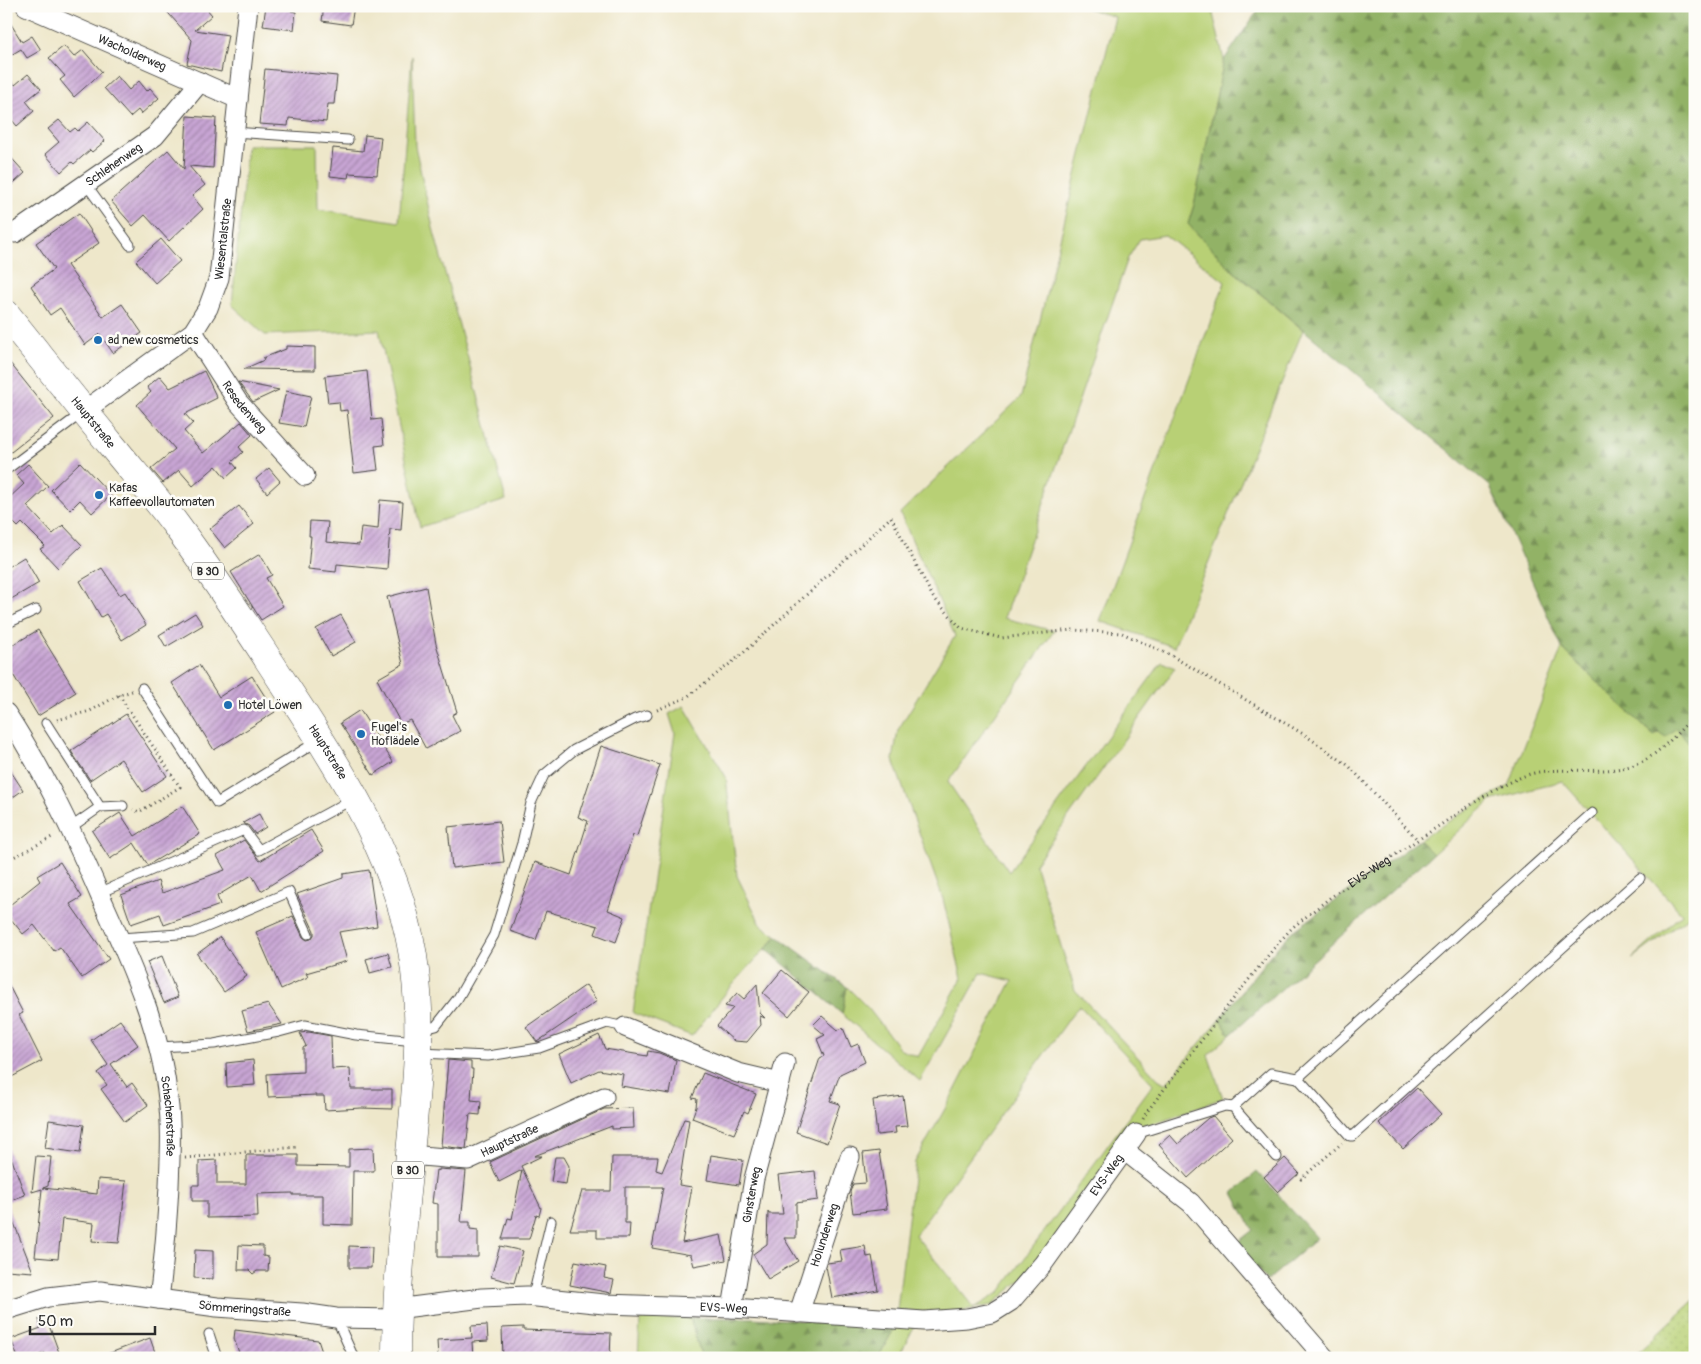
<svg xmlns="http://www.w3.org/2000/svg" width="1701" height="1364" font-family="Pangolin,sans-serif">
  <defs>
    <pattern id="forest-firs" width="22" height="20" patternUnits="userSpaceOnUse" patternTransform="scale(1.25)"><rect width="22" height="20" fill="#92b266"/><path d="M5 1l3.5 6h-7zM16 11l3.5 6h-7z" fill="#779154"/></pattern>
    <pattern id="garden-dots" width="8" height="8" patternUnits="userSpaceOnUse" patternTransform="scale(1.25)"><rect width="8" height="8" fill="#b8d075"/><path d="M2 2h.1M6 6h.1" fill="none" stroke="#9eb365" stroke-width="1.8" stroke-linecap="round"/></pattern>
    <pattern id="building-hatch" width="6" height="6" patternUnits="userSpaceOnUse" patternTransform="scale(1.25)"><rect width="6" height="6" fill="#c8a5d4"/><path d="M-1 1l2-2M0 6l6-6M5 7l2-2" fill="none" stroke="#a387ac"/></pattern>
  </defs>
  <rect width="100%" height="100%" fill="#fdfcf7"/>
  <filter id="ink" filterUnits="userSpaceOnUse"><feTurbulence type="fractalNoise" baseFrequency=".02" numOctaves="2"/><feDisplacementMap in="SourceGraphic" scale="10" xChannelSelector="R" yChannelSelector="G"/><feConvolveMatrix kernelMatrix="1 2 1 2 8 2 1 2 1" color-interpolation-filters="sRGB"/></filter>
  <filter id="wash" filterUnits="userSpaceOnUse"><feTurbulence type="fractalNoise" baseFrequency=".0096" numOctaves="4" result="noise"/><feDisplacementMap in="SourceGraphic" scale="20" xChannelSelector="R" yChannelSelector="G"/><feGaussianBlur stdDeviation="1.12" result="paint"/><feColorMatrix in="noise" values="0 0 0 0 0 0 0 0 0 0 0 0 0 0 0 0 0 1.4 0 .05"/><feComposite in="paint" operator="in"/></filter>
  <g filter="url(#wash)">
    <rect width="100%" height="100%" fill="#eee7ca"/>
    <path fill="#b8d075" stroke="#727e50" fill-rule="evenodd" d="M1080,6H1218L1213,14L1224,60L1194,205L1188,224L1231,269L1303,330L1174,647L1100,621L1225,282L1165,235L1140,239L1128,258L1004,618L1054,631L948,782L1009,872L1162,662L1175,668L1035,864L1075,990L1158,1079L1166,1084L1220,1019L1230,1035L1208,1055L1223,1098L1149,1125L1138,1123L1030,1272L992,1305L939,1315L897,1310L915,1162L950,1100L1012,981L981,973L920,1081L842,1014L847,987L868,1008L901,1050L918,1057L962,978L943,899L893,760L898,730L955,636L900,513L1021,397L1115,17ZM1079,1005L1153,1084L999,1293L974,1308L915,1235Z
      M412,56L415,146L433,228L506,500L420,527L379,330L265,335L232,305L247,145H317L318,209L399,222Z
      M1562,648L1653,735L1676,727L1695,749V912L1632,959L1682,914L1562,781L1491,801L1433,854L1419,840L1478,803L1509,786Z
      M684,706L726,777L737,876L761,925L777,936L728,990L692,1036L633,1013L675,733L669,714Z
      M690,1318L702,1358H638L640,1319Z
      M896,1325L914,1327L898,1358H878Z"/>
    <path fill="url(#forest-firs)" stroke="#5e6e48" d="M1261,6H1695V749L1676,728L1666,737L1658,732L1654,736L1562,648L1490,486L1231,269L1188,224L1194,205L1224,60Z
      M1419,840L1433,854L1230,1035L1220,1019L1271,954L1292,932Z
      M777,936L847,987L842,1014L766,949Z
      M1257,1172L1317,1238L1267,1281L1235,1244L1253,1230L1233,1193Z
      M690,1318H751L896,1325L878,1358H702Z"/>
    <path fill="url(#garden-dots)" stroke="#727e50" d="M1695,1299V1358H1632Z"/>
    <g id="blocks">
      <path fill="url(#building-hatch)" d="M162,6H204L212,15L195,30L228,35L221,72L187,64L192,40Z
        M266,6H292L291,11L296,12L294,30L263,26Z
        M324,6H354L351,25L322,21Z
        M6,16L22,42L32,36L41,50L27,58L21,49L6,58Z
        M64,46L74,57L83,50L102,72L74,97L60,80L65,76L49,58Z
        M265,69L337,76L334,104H328L326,122L289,118L288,126L259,124Z
        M28,74L41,89L26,101L34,111L17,126L6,113V75L15,85Z
        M117,76L129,90L139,81L147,91L150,88L159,98L141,114L138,110L130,117L104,88Z
        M187,116L216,118L213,168L189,166L205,185L192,196L203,209L169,241L145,215L133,226L111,201L168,150L184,169Z
        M59,120L70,132L75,128L78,131L88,122L105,141L92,152L90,150L74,164L72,162L61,172L45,154L59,142L48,129Z
        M365,135L381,137L377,175L349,173L348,178L330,176L333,148L363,151Z
        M6,152L25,173L6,190Z
        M79,213L99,243L67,265L103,317L122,304L142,333L113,353L100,334L85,345L60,308L50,315L31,286L54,269L36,243Z
        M161,239L180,261L155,283L136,261Z
        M286,346L315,347V370L244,369L264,360L263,358L286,349Z
        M6,358L54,418L6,456Z
        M204,371L217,398L185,414L193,423L184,431L203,453L241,422L252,435L239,447L243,452L232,462L237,468L226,478L216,466L193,486L179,470L163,483L151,469L175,449L137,405L151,392L147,387L160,376L170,388Z
        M367,371L372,420L381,419L384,445L375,446L378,470L354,473L347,410L340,411L339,402L328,403L325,376Z
        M238,382L279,390L253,402Z
        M286,391L311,396L304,427L279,423Z
        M80,462L111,495L92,513L80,500L70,510L51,490Z
        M28,464L48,486L27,506L53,534L63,525L82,545L58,568L40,549L45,546L22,523L18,527L6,515V501L24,484L16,475Z
        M269,468L280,481L267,493L256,479Z
        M380,500L403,502L401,530L390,529L387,569L337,564L336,572L308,569L311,536H309L310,521L328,522L326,542L359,545L361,527L378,529Z
        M239,506L254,524L225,548L210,529Z
        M260,554L272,575L266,578L283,606L261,620L231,572Z
        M24,557L39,583L6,602V568Z
        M102,568L120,595L125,592L146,625L122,640L106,614L101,617L80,581Z
        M426,587L436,644L457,712L452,715L460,731L426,749L410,720L401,724L377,679L403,664L387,597Z
        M195,613L203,625L166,647L159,635Z
        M341,615L356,642L331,656L316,629Z
        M38,630L76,692L38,716L6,663V649Z
        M199,665L219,697L252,676L275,712L214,750L172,683Z
        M360,710L393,762L373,775L340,723Z
        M126,714L167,776L143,792L121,759L90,780L71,751Z
        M601,746L660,765L637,836L633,835L608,910L625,917L616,942L595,934L598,926L546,911L536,940L510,931L535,862L571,875L588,821L578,817Z
        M6,764L23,790L6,802Z
        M182,806L200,834L148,865L134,843L110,859L92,831L120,813L135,836Z
        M259,814L266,827L255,834L249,826L243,823Z
        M499,821L504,862L452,868L448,827Z
        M311,830L324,851L261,891L252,875L217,896L220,905L164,925L160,914L131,924L121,895L158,881L162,893L225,870L217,856L244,840L260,861Z
        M60,862L82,897L70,904L109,959L82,978L60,947L54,951L34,925L23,934L6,913V908L40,881L37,876Z
        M369,870L377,926L339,932L347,961L306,973L308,977L281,989L256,932L293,916L303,937L307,940L311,939L314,935V931L297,894L343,878V874Z
        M220,937L247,976L224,992L197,954Z
        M388,953L392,967L370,973L366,959Z
        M162,956L178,997L164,1003L147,962Z
        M782,970L809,992L789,1016L763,993Z
        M6,980L23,1013L19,1015L42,1061L6,1080Z
        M757,984L760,1013L765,1018L760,1016L761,1025L747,1042L734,1041L717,1026L733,1008L725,1006L737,993L744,999Z
        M586,985L597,1001L537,1042L526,1027Z
        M268,1004L282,1024L248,1031L242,1011Z
        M822,1016L838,1030L843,1028L851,1047L858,1044L865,1062L840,1074L830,1101L840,1104L827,1143L796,1132L820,1058L824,1056L817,1039L825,1035L813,1025Z
        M120,1020L138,1045L111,1064L127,1087L132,1083L148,1105L125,1122L101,1089L107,1085L98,1073L108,1065L91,1040Z
        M309,1032L331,1036L332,1069L350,1068L351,1089H392V1109L361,1108L325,1110L324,1096H316V1095L268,1097L267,1074L303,1072V1048L306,1046L300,1033Z
        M599,1035L605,1049L647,1056L648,1051L659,1053L676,1060L670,1094L621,1086L623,1074L599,1070L571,1083L559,1054Z
        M253,1060L255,1085L227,1087L226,1063Z
        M448,1060L471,1062V1069H473L471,1100L481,1101L480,1115L470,1114L466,1149L441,1146Z
        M703,1073L756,1094L748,1113L744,1111L734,1134L692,1118L696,1107L697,1099L692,1098Z
        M1417,1088L1441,1114L1403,1149L1379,1123Z
        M903,1096L907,1126L895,1127L896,1133L877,1135L873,1100Z
        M633,1108L634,1128L612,1129V1126L534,1156H542L521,1166L541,1208L539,1216L536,1215L529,1239H502L508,1218L512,1219L522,1170L499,1182L490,1162L604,1109Z
        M1213,1116L1232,1138L1188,1178L1159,1145L1170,1135L1178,1144L1208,1118Z
        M684,1119L689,1120L679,1185L692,1187L682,1243L721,1235L726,1260L694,1266L691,1255L652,1248L663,1187H625V1223H630L629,1238H597V1230H570L582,1191H611L612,1157H658L656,1170L662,1172Z
        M49,1120L84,1125L80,1153L45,1148Z
        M373,1148L374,1171H353L352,1225L323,1224V1195H293V1193L257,1194L258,1217L207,1218V1201H192V1185H199V1161L217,1160V1184H246V1155H298V1166L349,1167V1149Z
        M6,1149H8L25,1195L6,1202Z
        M879,1151L887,1209L853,1213L850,1192L853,1184L866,1183L863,1153Z
        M711,1155L743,1160L739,1185L707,1180Z
        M36,1156L51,1157L48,1186L43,1188L97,1194L98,1179L126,1181L119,1243L92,1241L94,1223L62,1219L58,1259L35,1257L42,1189L32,1192Z
        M555,1157H564L569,1166L566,1184L551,1182Z
        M1285,1158L1299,1173L1278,1192L1264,1177Z
        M439,1169L466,1171L461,1222H470V1229L478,1230V1257H438V1204L432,1203L436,1170L439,1171Z
        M815,1171L818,1200L796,1203V1238H784L798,1261L768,1279L753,1254L767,1244L768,1212L769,1214H783L778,1175Z
        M6,1205H7L33,1272L6,1270Z
        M239,1245L263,1246V1256L269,1257L268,1271H257L253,1274L249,1270H238Z
        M349,1246L372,1247L371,1268H349Z
        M500,1246L523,1251L514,1283L491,1277Z
        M865,1246L867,1257L872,1256L878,1290L832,1298L826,1266L827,1263L842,1261L840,1250Z
        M195,1250L213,1251V1279L194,1278Z
        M575,1261L606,1267L604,1278L614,1280L611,1293L570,1285Z
        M46,1317L61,1358H46L45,1353L32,1358H18L11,1339L41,1328L39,1319Z
        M487,1325L488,1341L472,1342L473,1358H438L437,1340L472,1338L471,1326Z
        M523,1327V1330L611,1333L610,1358H503L502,1328Z
        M235,1330L318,1340L324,1358H241L234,1339Z
        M150,1338L157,1358H102V1356Z"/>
    </g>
  </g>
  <g filter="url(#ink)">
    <use href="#blocks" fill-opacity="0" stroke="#484743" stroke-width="1"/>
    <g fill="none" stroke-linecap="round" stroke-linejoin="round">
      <defs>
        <path id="lane" d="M234,132L348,140
          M86,184L130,245
          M6,470L82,413
          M6,624L36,610
          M142,688L217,803L318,741
          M46,723L100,807L70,828
          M100,807L123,806
          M99,893L244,830L259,850L353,799
          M120,938L193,933L289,892L308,934
          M421,1030L436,1026L458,998L494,935L522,843L531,803L544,775L574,750L635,719L647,715
          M159,1047L214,1044L279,1032L305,1025L356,1035L415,1041
          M420,1053L488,1056L539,1048L607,1023L625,1027
          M1298,1078L1350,1136H1353L1640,878
          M1233,1107L1271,1073L1298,1078L1592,813
          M1136,1134L1225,1106L1233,1107L1277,1157
          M533,1296L551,1221
          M336,1318L354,1358
          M209,1334L217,1358"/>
        <g id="street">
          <path id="s2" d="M26,6L238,99"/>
          <path id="s3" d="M15,233L155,136L200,82"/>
          <path id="s4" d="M193,332L238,402L305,476"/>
          <path id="s5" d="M84,411L193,332L208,308L219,278L248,6"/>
          <path id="s6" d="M6,713C45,773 75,837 103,902C131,964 161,1030 168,1099C172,1128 170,1157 169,1186C167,1224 164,1261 159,1299"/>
          <path d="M625,1027L738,1073L780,1083"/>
          <path d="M1124,1150L1191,1203L1325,1358"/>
          <path id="s7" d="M410,1155L468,1160L604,1097"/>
          <path id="s8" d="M732,1308L754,1179L785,1063"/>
          <path id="s9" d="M396,1309L482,1298L527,1296L604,1304L732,1308L924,1321L967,1318L992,1313L1011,1301L1043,1264L1136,1134"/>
          <path id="s10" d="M6,1310L48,1297L100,1291L217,1307L302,1313L336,1318L396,1319"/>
          <path id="s11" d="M799,1313L850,1157"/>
        </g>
        <g id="primary">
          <path id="s12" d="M6,314C42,359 77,403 113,447C134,473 156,498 176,525C215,578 252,634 288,690C344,774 404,869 415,971C423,1035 415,1101 409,1164C402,1229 396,1293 396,1358"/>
        </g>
      </defs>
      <use href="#lane" stroke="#484743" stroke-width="11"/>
      <use href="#street" stroke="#484743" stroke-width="21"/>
      <use href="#primary" stroke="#484743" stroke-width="29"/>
      <g stroke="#484743" stroke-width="3" stroke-dasharray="1 4" stroke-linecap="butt">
        <path d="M119,695L180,787L139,812L133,809"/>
        <path d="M657,710L687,697L740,656L891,517L933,597L961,628L1001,638L1072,630L1122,633L1172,656L1305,735L1349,766L1418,840"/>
        <path d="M57,720L90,711L119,695L132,691"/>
        <path d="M6,861L54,836"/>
        <path id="s1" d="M1143,1119L1146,1113L1230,1003L1279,942L1293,927L1331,897L1486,795C1502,787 1520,775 1539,772C1570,767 1603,775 1634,765C1656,758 1680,731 1695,714"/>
        <path d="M185,1158L296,1147"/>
        <path d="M1297,1175L1301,1179L1342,1143"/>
      </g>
      <use href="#lane" stroke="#fff" stroke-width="9"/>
      <use href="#street" stroke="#fff" stroke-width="19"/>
      <use href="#primary" stroke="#fff" stroke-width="28"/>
    </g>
  </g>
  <g fill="#1f6fb2" stroke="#fdfcf7" stroke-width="2">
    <circle cx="98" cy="340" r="5"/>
    <circle cx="99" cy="495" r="5"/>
    <circle cx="228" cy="705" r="5"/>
    <circle cx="361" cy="734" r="5"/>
  </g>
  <g text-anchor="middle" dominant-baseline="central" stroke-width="5" stroke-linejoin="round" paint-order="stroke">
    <g fill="#fdfcf7" stroke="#6a6a68" stroke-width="1">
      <rect x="192" y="562.5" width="32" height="17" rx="4"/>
      <rect x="392" y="1161.5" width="32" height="17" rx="4"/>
    </g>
    <g font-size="11" font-weight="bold" fill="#2b2b2b">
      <text x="208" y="571">B 30</text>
      <text x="408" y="1170">B 30</text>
    </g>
    <g font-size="12" fill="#2b2b2b" stroke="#fdfcf7">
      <text stroke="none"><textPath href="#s2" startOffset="116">Wacholderweg</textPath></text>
      <text stroke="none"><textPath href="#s3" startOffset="120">Schlehenweg</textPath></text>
      <text stroke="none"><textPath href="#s5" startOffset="234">Wiesentalstraße</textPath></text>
      <text stroke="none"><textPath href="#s4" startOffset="91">Resedenweg</textPath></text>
      <text stroke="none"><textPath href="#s12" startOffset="139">Hauptstraße</textPath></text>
      <text stroke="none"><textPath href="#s12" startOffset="544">Hauptstraße</textPath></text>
      <text stroke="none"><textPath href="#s1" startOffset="338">EVS-Weg</textPath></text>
      <text stroke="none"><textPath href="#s6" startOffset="438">Schachenstraße</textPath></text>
      <text stroke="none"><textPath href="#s7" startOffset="104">Hauptstraße</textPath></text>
      <text stroke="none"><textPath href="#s9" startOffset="779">EVS-Weg</textPath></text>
      <text stroke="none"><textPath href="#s8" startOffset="115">Ginsterweg</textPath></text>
      <text stroke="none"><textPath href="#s11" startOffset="82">Holunderweg</textPath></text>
      <text stroke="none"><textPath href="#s10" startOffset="242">Sömmeringstraße</textPath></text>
      <text stroke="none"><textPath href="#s9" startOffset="329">EVS-Weg</textPath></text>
    </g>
    <g font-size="12" fill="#2b2b2b" stroke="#fdfcf7" text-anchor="start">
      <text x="108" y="340">ad new cosmetics</text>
      <text x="109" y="488">Kafas<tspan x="109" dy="14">Kaffeevollautomaten</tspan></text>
      <text x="238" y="705">Hotel Löwen</text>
      <text x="371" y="727">Fugel's<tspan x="371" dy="14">Hoflädele</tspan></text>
    </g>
  </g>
  <rect width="1701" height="1364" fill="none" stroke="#fdfcf7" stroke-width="25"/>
  <path d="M30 1326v8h125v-8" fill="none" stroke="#2b2b2b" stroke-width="2.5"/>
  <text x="38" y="1326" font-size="15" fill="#2b2b2b" stroke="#fdfcf7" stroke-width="4" paint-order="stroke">50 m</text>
</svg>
